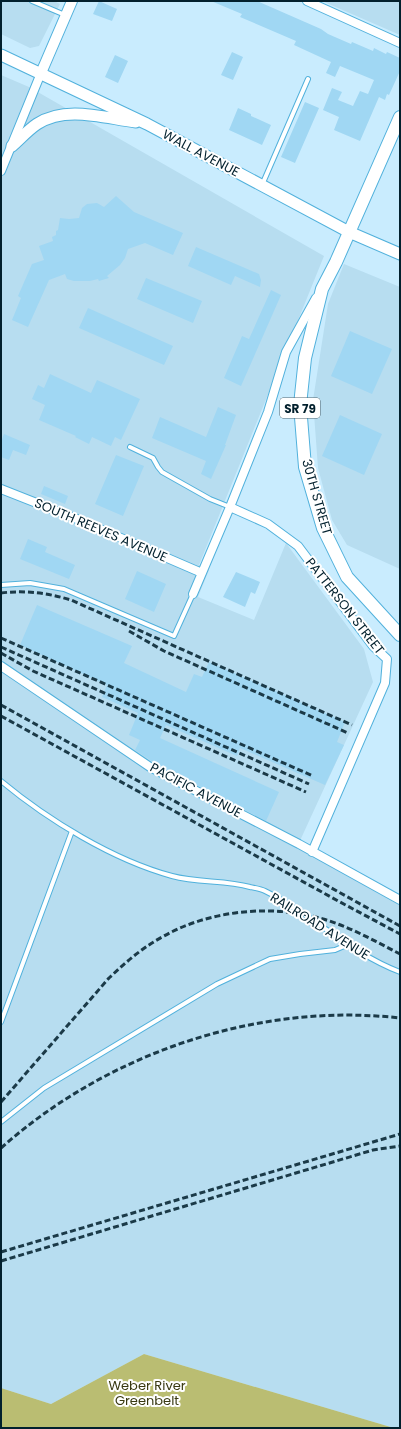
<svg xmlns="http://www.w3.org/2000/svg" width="401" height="1429" font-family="Poppins,sans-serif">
  <rect width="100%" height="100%" fill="#c9ecfe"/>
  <path fill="#b7ddf0" d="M1,1H54L60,4L39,46L30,48L1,34Z
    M322,1H400V35Z
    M1,75L29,87L324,256L199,565L209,570L198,597L254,620L286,543L364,649L373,682L298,845L400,903V1428H394L144,1354L51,1404L1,1388Z
    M344,264L400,287V569L347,545L332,520L318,468L313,400L328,304Z"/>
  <path fill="#babd72" d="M144,1354L394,1428H1V1388L51,1404Z"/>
  <path fill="#a0d7f3" d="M99,1L117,9L112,21L93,14Z
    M211,1H257L321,29L328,34L351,44L352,42L373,51L374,48L386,54L387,52L400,58V71L389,95L387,94L385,100L379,97L360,141L334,130L339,117L323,110L332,88L342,92L338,100L353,106L360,91L368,94L374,80L340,66L335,77L326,73L331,62L294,45L296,41L240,17L242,14Z
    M232,52L243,57L233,80L221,75Z
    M115,55L128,61L118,83L105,77Z
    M305,102L319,108L295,163L281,157Z
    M238,108L251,114V116L271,125L262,145L229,130Z
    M116,196L134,212L183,233L173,255L145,243L128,249L125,258L120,265L107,276L109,278L102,280L99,281L98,279L90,281H74L67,279L65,274L49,280L28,327L12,320L21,298L18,296L32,264L44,260L39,246L53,241L52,237L56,235V231L58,230L60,218L69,219L79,218L82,208L87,204L97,203L104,207Z
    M196,247L259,274L261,280L260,287L235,276L231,285L188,266Z
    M146,278L202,301L193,323L137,299Z
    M271,290L281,295L241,386L224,378L242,336L249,339Z
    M88,308L173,346L164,365L79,328Z
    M350,331L392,349L372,394L331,376Z
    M50,374L91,393L97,380L140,399L121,440L115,437L111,446L92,437L89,444L75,437L76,436L39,420L45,405L32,399L38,385L44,388Z
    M218,407L236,415L225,445H226L211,479L201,474L206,461L152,438L160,417L206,437Z
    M340,415L382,434L364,475L322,456Z
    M4,434L30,445L26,455L13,450L9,460L1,457V442Z
    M116,455L144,466L123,516L95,504Z
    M44,486L68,496L65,504L41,494Z
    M28,539L47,547L45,552L75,565L69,579L20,559Z
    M137,571L166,584L154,612L125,599Z
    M236,572L260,582L255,594L251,592L245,607L223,597Z
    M37,605L132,646L124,663L186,692L194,674L202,677L209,662L345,722L337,742L344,745L325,785L240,748L237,756L166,725L160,738L279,792L266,821L153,762L135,750L140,740L129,735L138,713L102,697L107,685L20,645Z"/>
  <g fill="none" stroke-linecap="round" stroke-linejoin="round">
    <defs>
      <path id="service" d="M32,1L65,15
        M262,185L308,79
        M130,447L153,458L158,467L162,472L210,499L230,507
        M1,585L30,583L64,589L174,636L193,594
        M1,781C48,820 113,860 172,876C198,883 225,880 250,887C255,888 261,889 265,891C312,914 350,953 400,972
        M1,1022L72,831
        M1,1122L44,1088L217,984L270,959L300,954L335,950L349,944"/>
      <path id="minor" d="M307,1L400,43
        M1,171L41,73
        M1,489L77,519L202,573
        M230,507L268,524L298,546L373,646L387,659L385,683L312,852
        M193,594L230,507L268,412L286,352L316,298
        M1,666L150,767L299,844L400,900"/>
      <path id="tertiary" d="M41,73L72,1"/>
      <path id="secondary" d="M1,55L147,124L349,232L400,254
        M12,146C20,139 28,130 37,124C66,105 104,118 136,122"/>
      <path id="primary" d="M400,117L336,262L322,289L305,358L300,405L305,467L323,528L347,577L400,635"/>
    </defs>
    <use href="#service" stroke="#51b1dc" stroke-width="6"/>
    <use href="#minor" stroke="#51b1dc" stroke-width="10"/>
    <use href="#tertiary" stroke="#51b1dc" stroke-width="12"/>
    <use href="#secondary" stroke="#51b1dc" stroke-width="13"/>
    <use href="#primary" stroke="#51b1dc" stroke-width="14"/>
    <use href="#service" stroke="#fff" stroke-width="4"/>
    <use href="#minor" stroke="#fff" stroke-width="8"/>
    <use href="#tertiary" stroke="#fff" stroke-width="10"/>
    <use href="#secondary" stroke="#fff" stroke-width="11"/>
    <use href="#primary" stroke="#fff" stroke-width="12"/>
    <path stroke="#1b3a48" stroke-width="3" stroke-dasharray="6 3" stroke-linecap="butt" d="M1,593C25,590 48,593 71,600L352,725
      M129,631L164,651L348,733
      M1,638L313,776
      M1,647L309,784
      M1,653L33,671L306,792
      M1,705L400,926
      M1,716L340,902L400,934
      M1,1102L109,978C126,962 143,947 164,936C210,910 273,904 323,919C350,927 375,941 400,954
      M1,1148C108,1053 257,1002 400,1018
      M1,1252L400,1134
      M1,1261L373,1150L400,1146"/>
  </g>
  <g text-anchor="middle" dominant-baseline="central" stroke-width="4" stroke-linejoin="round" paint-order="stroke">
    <rect fill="#fff" stroke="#4e636c" stroke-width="1" x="280" y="398" width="40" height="20" rx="3"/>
    <g font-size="12" font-weight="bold" fill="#02202d">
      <text x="300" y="408">SR 79</text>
    </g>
    <g font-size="13" fill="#02202d" stroke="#fff">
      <text transform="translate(201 153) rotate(28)">WALL AVENUE</text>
      <text transform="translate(317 497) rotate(74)">30TH STREET</text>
      <text transform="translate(101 530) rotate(23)">SOUTH REEVES AVENUE</text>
      <text transform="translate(345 606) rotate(52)">PATTERSON STREET</text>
      <text transform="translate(196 790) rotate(28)">PACIFIC AVENUE</text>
      <text transform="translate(320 926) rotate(32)">RAILROAD AVENUE</text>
    </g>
    <g font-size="13" fill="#393912" stroke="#fff">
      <text x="147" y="1385">Weber River<tspan x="147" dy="15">Greenbelt</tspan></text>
    </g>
  </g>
  <rect width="401" height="1429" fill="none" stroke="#02202d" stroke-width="4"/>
</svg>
